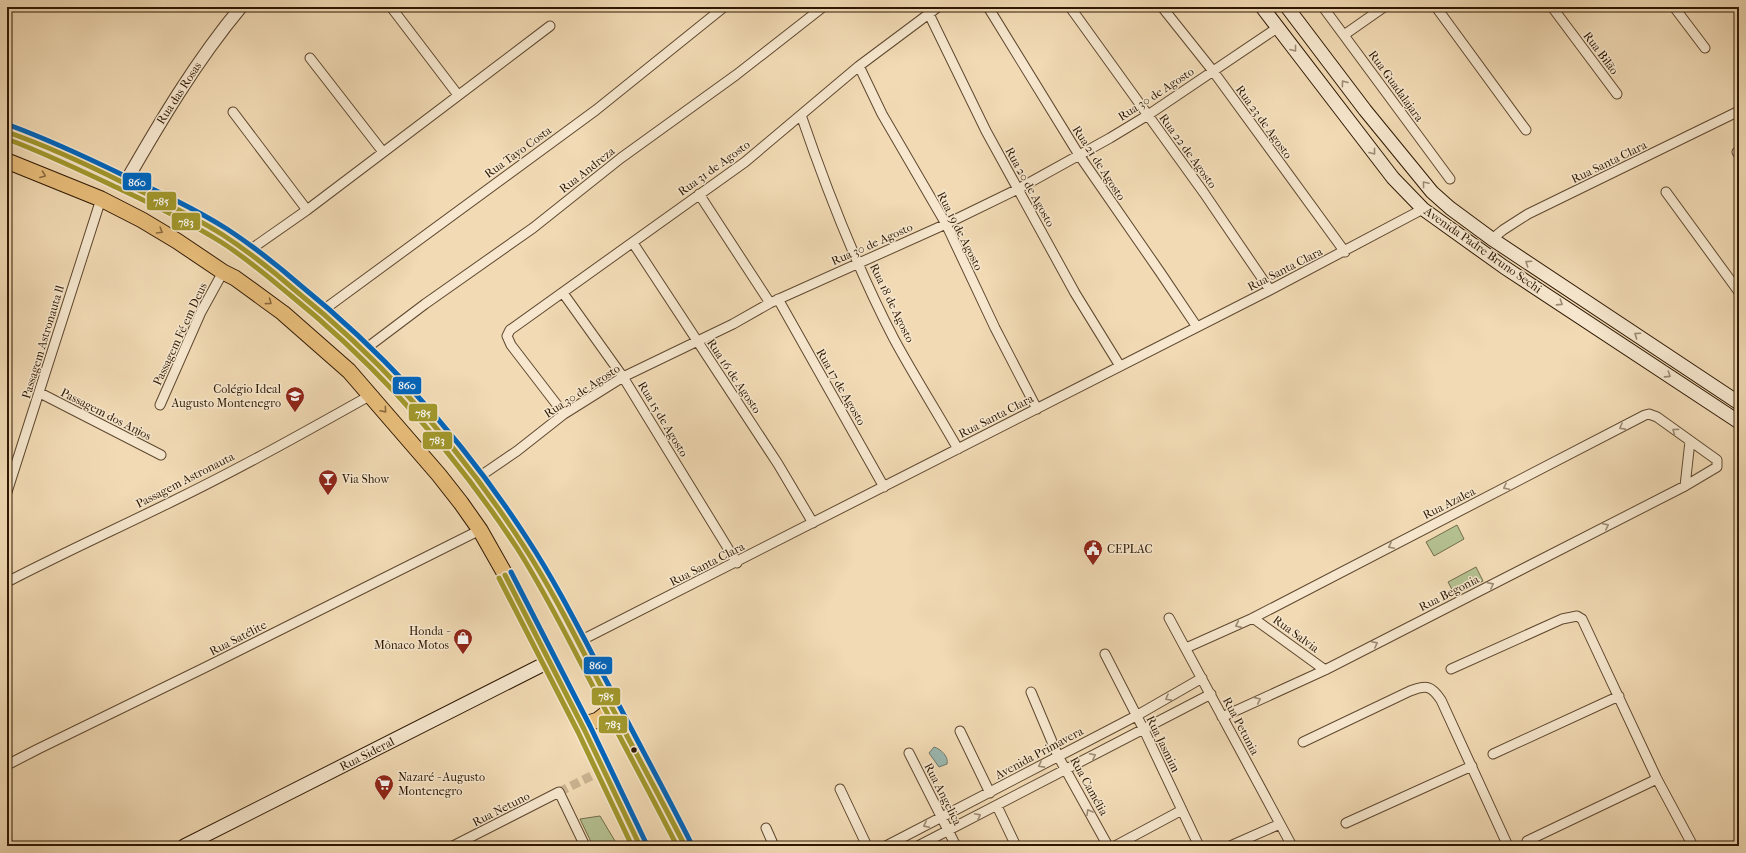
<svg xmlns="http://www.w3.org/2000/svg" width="1746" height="853" font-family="'IM FELL French Canon',serif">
  <rect width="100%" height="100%" fill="#f1dab4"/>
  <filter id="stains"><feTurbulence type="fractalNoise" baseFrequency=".005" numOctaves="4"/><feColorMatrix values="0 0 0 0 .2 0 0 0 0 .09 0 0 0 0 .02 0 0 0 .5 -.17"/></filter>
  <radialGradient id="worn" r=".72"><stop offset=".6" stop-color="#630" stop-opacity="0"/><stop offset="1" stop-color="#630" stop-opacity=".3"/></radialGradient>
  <path fill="#b5c191" stroke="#726c4a" d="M1457,525L1464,539L1434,556L1426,542Z
    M1476,567L1483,581L1455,595L1448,582Z
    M600,816L618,846H593L580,819Z"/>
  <path fill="#9bbab3" stroke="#6f796d" d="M934,747C941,749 949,757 947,764L939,767L929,753Z"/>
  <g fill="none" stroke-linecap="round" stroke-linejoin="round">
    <path stroke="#cab391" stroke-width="9" stroke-dasharray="9 4.5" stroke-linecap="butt" d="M559,792L603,770"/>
    <defs>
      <path id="minor" d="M391,7L458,95
        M988,7L1079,155L1160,272L1197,327
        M1070,7L1204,193L1270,290
        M1162,7L1213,71L1345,252
        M1323,7L1450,179
        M1436,7L1526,130
        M1552,7L1617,94
        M1674,7L1705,48
        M929,14L986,131L1075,293L1120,366
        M1344,35L1384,7
        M310,58L383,152
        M859,66L882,114L946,224L995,328L1037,409
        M233,112L307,210
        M801,115C827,191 857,268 894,339C914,376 937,412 958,449
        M1737,152L1739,155
        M1666,192L1739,292
        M699,194L770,303
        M1492,239L1503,230L1528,214L1739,111
        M633,243L778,464L813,523
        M247,252L307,210L550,26
        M563,293L623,377L737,563
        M778,299L884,487
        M322,311L596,110L724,7
        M364,350L425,304L533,228L621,158L736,75L823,7
        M40,393L161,455
        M160,405L201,312L223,272
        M564,414L511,345L507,336L510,330L745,162L859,66L938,7
        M476,479L517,451L564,414L623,377L733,324L770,303L946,224L1018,189L1110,138L1148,115L1277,28
        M1685,486L1690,441
        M7,492L101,199
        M7,582C61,554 116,529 171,502C239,469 305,432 371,395
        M1169,618L1292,846
        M1253,618L1325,670
        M578,642L1270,290L1423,209
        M1186,648L1253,618L1645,415L1649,414L1657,417L1717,460V467L1685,486L1325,670L1222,717
        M1105,654L1144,730L1199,846
        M1451,669L1562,619L1577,616L1582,619L1657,779L1693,846
        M1031,692L1058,756L1108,846
        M960,731L990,793
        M1303,742L1410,691C1426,685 1431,685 1441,700L1508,846
        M909,753L956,846
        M1493,754L1619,696
        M7,765L38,749L206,667L480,530
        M840,789L867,846
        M997,806L1016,846
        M1346,823L1472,766
        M766,828L774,846
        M1527,841L1657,779
        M453,846L559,792L585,846
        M886,846L1136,716L1202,678
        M918,846L1211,694
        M1115,846L1182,810
        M1230,846L1280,824"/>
      <path id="tertiary" d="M125,183C160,122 196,61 241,7"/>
      <path id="secondary" d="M1262,7L1393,178L1423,209L1504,267L1739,422
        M1287,7L1365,110L1432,192L1450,208L1492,239L1739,403
        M184,846L550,661"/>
      <path id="primary" d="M7,132C48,146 85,163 124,183C158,199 191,215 223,235C243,248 262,263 281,278C376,352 458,444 523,545C557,598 584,655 614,711C637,756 662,800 685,846
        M7,161L101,199L142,220L177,241L223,272L235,278L283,313L349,371L439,475L461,503L480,530L518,597L584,729L640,846
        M582,725L598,720L612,709"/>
    </defs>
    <use href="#minor" stroke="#5f482f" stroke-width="11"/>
    <use href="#tertiary" stroke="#5f482f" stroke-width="14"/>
    <use href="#secondary" stroke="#2e1803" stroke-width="15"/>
    <use href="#primary" stroke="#2e1803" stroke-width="17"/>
    <use href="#minor" stroke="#f6e7ce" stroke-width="9"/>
    <use href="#tertiary" stroke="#f6e7ce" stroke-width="12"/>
    <use href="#secondary" stroke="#f6e7ce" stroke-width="13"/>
    <use href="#primary" stroke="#e8bd7a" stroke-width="15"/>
    <defs>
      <path id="bus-1" d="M7,132C47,146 86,164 124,183C157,199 192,215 223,235C249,252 273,271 296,291C385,363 461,449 523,545C553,591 577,640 602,688C629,741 658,793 685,846
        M505,575L584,729L640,846"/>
      <path id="bus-2" d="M7,139C47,154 84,172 122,190C156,206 189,222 221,242C245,257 267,276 289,294C378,366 454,452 517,548C547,595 571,645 597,694C624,745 651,795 677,846
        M499,578L578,732L632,846"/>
      <path id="bus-3" d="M9,125C50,140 88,158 127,177C161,193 195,209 227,229C253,246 277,265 300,285C389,357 466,444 528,540C558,586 582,635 608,684C635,737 664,789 691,843
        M511,572L590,726L646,843"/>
    </defs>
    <use href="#bus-1" stroke="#f6e7ce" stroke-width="8"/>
    <use href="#bus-2" stroke="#f6e7ce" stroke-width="8"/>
    <use href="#bus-3" stroke="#f6e7ce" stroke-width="8"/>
    <use href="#bus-1" stroke="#a1972c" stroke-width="5"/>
    <use href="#bus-2" stroke="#a1972c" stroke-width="5"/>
    <use href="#bus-3" stroke="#0065bd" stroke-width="5"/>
  </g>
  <defs><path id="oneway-chevron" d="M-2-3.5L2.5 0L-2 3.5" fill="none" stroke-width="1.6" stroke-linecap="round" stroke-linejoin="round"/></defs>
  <g stroke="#9c8a73">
    <use href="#oneway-chevron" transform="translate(1294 49) rotate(52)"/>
    <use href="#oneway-chevron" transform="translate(1344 83) rotate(-127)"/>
    <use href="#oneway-chevron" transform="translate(1373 152) rotate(52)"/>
    <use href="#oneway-chevron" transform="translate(1425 184) rotate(-130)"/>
    <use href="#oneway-chevron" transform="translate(1528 263) rotate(-146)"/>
    <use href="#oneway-chevron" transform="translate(1560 303) rotate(33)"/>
    <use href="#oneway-chevron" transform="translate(1637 335) rotate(-146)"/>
    <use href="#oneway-chevron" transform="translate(1668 375) rotate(33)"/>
    <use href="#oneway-chevron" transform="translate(1622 427) rotate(152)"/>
    <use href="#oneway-chevron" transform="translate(1675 431) rotate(-144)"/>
    <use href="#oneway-chevron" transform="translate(1506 487) rotate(153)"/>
    <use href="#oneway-chevron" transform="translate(1606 526) rotate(-27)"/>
    <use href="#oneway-chevron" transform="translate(1391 546) rotate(153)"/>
    <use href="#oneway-chevron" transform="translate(1491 585) rotate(-27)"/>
    <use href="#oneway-chevron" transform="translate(1238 625) rotate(156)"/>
    <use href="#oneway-chevron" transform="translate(1375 644) rotate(-27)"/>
    <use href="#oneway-chevron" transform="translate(1168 698) rotate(151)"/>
    <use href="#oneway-chevron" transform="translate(1258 700) rotate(-24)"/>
    <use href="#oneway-chevron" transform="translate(1093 756) rotate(-27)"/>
    <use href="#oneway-chevron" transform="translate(1041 765) rotate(152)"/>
    <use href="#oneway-chevron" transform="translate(1089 812) rotate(-119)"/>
    <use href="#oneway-chevron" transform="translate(978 816) rotate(-27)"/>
    <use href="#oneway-chevron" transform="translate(926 825) rotate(153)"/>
  </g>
  <g stroke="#8b6a3e">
    <use href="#oneway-chevron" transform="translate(43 175) rotate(21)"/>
    <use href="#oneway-chevron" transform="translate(160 231) rotate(31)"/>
    <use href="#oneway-chevron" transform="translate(269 302) rotate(37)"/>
    <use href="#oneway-chevron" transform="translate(384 410) rotate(49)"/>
  </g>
  <defs>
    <symbol id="school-pin" viewBox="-11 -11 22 30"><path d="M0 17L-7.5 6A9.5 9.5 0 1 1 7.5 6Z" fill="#8f2418" stroke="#f6e7ce"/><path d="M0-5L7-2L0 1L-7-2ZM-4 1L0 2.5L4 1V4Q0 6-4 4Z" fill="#fff"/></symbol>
    <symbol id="bar-pin" viewBox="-11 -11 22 30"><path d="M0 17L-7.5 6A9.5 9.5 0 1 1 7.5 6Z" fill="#8f2418" stroke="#f6e7ce"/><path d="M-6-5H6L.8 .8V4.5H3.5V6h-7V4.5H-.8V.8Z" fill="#fff"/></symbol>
    <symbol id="civic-pin" viewBox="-11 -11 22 30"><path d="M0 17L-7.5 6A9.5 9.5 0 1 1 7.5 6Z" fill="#8f2418" stroke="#f6e7ce"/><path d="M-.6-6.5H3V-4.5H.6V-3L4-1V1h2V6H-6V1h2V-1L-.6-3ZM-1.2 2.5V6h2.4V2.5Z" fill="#fff"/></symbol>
    <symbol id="shop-pin" viewBox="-11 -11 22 30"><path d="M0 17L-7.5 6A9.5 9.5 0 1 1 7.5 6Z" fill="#8f2418" stroke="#f6e7ce"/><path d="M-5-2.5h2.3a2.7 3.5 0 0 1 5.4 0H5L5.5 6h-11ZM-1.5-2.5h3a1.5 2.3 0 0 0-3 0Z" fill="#fff"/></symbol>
    <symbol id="supermarket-pin" viewBox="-11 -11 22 30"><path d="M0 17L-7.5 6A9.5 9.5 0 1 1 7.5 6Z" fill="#8f2418" stroke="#f6e7ce"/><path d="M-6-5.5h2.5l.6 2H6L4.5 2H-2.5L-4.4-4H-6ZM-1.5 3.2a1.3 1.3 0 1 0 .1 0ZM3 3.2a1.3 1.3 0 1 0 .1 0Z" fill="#fff"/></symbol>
  </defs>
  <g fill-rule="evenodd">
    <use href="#school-pin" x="284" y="385" width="22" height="30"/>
    <use href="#bar-pin" x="317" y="468" width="22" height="30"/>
    <use href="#civic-pin" x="1082" y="538" width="22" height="30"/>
    <use href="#shop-pin" x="452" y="627" width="22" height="30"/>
    <use href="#supermarket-pin" x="373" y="773" width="22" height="30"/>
  </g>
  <circle fill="#2e1803" stroke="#f6e7ce" stroke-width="1.5" cx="634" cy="750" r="3.5"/>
  <g text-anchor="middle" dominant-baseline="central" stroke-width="3" stroke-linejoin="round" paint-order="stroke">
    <g font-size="12" fill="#2e1803" stroke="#f6e7ce">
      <text transform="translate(1601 53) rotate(53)">Rua Bilão</text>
      <text transform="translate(1396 86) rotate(54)">Rua Guadalajara</text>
      <text transform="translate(179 93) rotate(-57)">Rua das Rosas</text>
      <text transform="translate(1156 94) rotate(-33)">Rua 30 de Agosto</text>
      <text transform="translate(1264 122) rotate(54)">Rua 23 de Agosto</text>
      <text transform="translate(1188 151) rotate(54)">Rua 22 de Agosto</text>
      <text transform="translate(518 152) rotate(-36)">Rua Tayo Costa</text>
      <text transform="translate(1609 162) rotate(-26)">Rua Santa Clara</text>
      <text transform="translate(1099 163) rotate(57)">Rua 21 de Agosto</text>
      <text transform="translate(714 168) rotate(-36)">Rua 31 de Agosto</text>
      <text transform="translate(587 170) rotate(-38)">Rua Andreza</text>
      <text transform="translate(1030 187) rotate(61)">Rua 20 de Agosto</text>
      <text transform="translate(960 231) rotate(63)">Rua 19 de Agosto</text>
      <text transform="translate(872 244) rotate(-24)">Rua 30 de Agosto</text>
      <text transform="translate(1483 250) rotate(35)">Avenida Padre Bruno Sechi</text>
      <text transform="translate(1285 269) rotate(-27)">Rua Santa Clara</text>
      <text transform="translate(892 303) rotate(64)">Rua 18 de Agosto</text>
      <text transform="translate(180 334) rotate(-65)">Passagem Fé em Deus</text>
      <text transform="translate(43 342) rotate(-73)">Passagem Astronauta ll</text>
      <text transform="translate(734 376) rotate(56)">Rua 16 de Agosto</text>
      <text transform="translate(841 387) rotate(60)">Rua 17 de Agosto</text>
      <text transform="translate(582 391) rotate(-33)">Rua 30 de Agosto</text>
      <text transform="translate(106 414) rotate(27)">Passagem dos Anjos</text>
      <text transform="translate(996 416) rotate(-27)">Rua Santa Clara</text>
      <text transform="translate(663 419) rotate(59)">Rua 15 de Agosto</text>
      <text transform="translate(185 480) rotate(-27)">Passagem Astronauta</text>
      <text transform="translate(1449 503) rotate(-27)">Rua Azalea</text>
      <text transform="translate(707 564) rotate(-27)">Rua Santa Clara</text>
      <text transform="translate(1449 593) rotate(-27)">Rua Begonia</text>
      <text transform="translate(1296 634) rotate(36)">Rua Salvia</text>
      <text transform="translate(238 638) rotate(-27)">Rua Satélite</text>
      <text transform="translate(1241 726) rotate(62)">Rua Petunia</text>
      <text transform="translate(1163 744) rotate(64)">Rua Jasmim</text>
      <text transform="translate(1039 753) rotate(-28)">Avenida Primavera</text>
      <text transform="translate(367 754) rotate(-27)">Rua Sideral</text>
      <text transform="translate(1089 786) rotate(61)">Rua Camélia</text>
      <text transform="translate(943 794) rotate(63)">Rua Angelica</text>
      <text transform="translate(501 809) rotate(-27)">Rua Netuno</text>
    </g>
    <g font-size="12" fill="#2e1803" stroke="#f6e7ce" text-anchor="start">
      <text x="281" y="389" text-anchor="end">Colégio Ideal<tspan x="281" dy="14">Augusto Montenegro</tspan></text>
      <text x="342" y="479">Via Show</text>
      <text x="1107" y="549">CEPLAC</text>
      <text x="449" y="631" text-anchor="end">Honda -<tspan x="449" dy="14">Mônaco Motos</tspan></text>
      <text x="398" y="777">Nazaré - Augusto<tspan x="398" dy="14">Montenegro</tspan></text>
    </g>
  </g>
  <g stroke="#f6e7ce" stroke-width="1.5">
    <rect x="122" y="172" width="30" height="19" rx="4" fill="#0065bd"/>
    <rect x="146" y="191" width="31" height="20" rx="4" fill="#a1972c"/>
    <rect x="171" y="212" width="30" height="19" rx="4" fill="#a1972c"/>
    <rect x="392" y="376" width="30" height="19" rx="4" fill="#0065bd"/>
    <rect x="408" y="403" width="30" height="19" rx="4" fill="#a1972c"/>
    <rect x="422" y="431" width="31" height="19" rx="4" fill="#a1972c"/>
    <rect x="583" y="656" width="30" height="19" rx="4" fill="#0065bd"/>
    <rect x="591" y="687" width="30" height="19" rx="4" fill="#a1972c"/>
    <rect x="598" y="715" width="30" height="19" rx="4" fill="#a1972c"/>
  </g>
  <g font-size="11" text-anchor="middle" font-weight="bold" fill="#fff">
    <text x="137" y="186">860</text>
    <text x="161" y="205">785</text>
    <text x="186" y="226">783</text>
    <text x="407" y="389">860</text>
    <text x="423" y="417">785</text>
    <text x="437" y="444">783</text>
    <text x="598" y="669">860</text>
    <text x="606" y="700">785</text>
    <text x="613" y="728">783</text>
  </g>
  <rect width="1746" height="853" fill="none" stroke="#f1dab4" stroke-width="24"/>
  <rect x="8" y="8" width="1730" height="837" fill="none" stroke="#2e1803" stroke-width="2"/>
  <rect x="12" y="12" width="1722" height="829" fill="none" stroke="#2e1803"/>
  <rect width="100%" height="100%" filter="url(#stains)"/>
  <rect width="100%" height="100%" fill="url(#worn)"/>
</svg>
